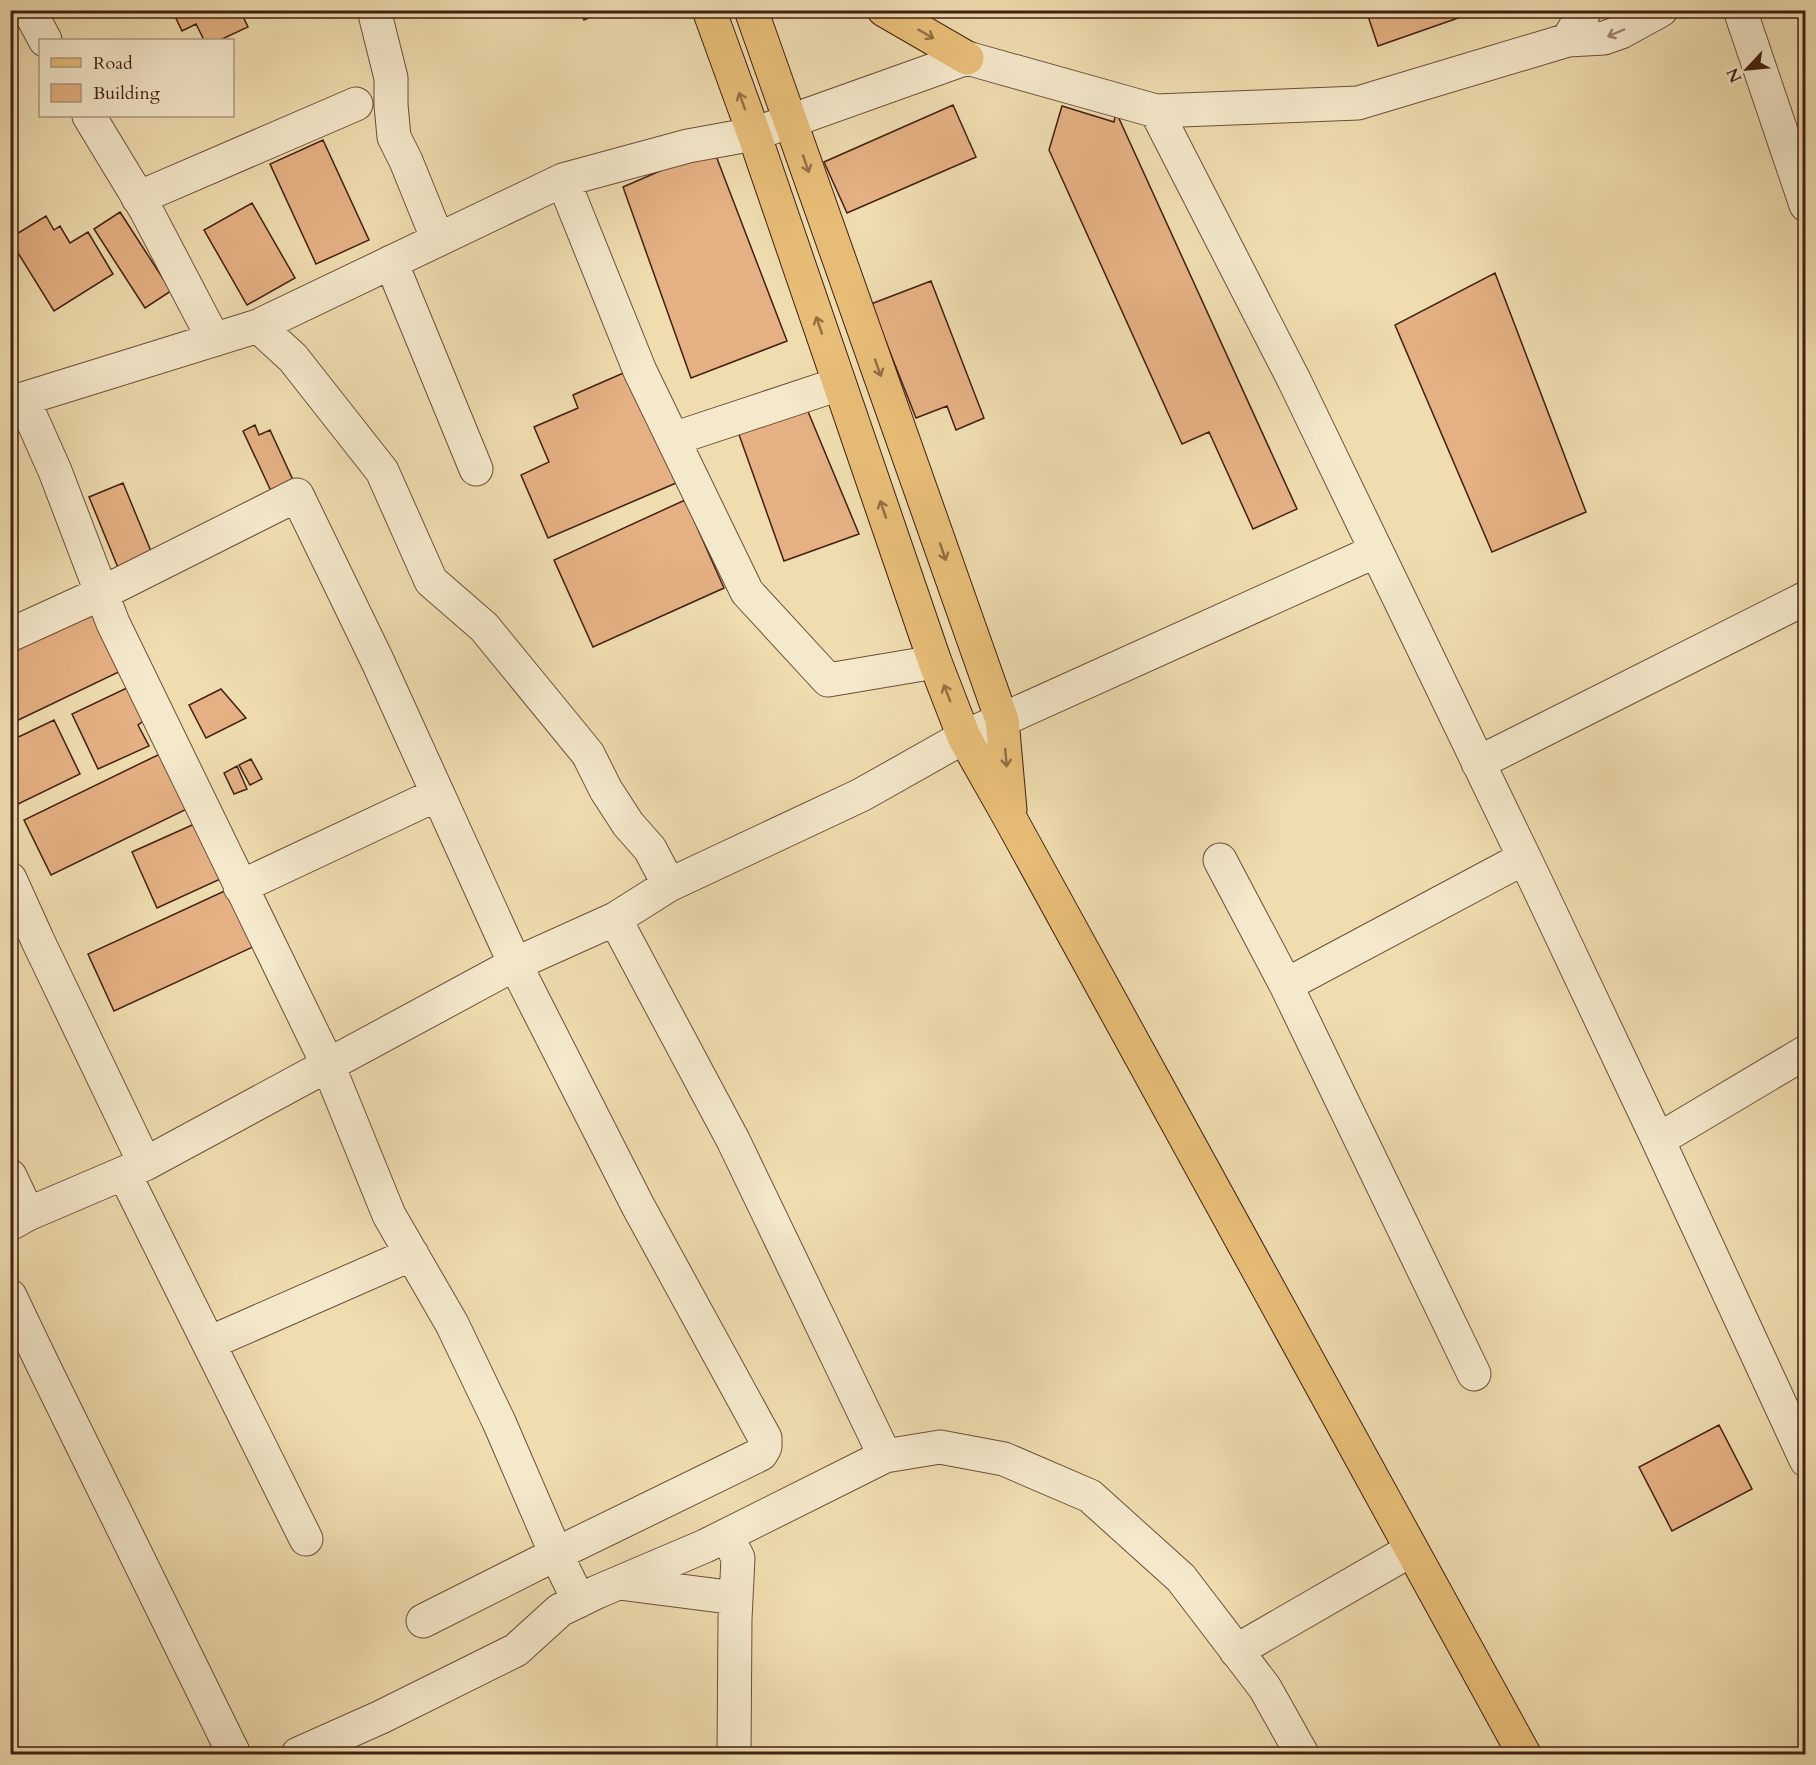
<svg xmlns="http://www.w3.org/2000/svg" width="1816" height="1765" font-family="Cardo,serif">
  <rect width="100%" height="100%" fill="#efddb0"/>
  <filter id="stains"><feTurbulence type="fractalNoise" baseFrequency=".00333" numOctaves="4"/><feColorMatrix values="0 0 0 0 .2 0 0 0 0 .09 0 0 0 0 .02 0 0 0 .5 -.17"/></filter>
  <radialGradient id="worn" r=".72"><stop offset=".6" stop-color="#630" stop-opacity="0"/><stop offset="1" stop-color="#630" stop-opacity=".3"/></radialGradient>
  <path fill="#e5b184" stroke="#421f11" stroke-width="1.5" d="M172,10H240L248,27L220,40H204L196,24L182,31Z
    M580,10H606L584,20Z
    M1366,10H1481L1378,46Z
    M953,105L976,157L847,213L824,162Z
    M1062,106L1114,122L1116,112L1297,509L1253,529L1209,432L1182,444L1049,150Z
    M323,140L369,240L316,264L270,164Z
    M713,148L787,341L691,378L623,187Z
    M252,203L295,278L247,305L204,230Z
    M120,212L171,291L145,308L94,229Z
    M46,216L54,230L60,226L70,243L88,232L113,274L54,311L10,240V238Z
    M1495,273L1586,512L1492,552L1395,325Z
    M931,281L984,418L956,430L947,406L916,418L871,304Z
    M628,371L676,483L548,538L521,475L549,462L534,427L578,408L573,395Z
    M804,402L859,534L784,561L737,429Z
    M255,425L259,435L270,430L293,480L271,491L243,431Z
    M123,483L153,556L119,570L89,497Z
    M685,500L724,588L593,647L554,560Z
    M97,610L125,669L10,724V652Z
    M133,685L149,717L138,725L149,746L98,769L72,714Z
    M221,689L246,718L206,738L189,705Z
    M54,720L80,774L14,806L10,798V741Z
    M164,752L191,807L51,875L24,820Z
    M251,759L262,779L250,785L239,765Z
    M237,766L247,789L234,794L224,773Z
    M201,821L227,876L157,908L132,852Z
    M231,888L257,945L114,1011L88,954Z
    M1719,1425L1752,1489L1672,1531L1639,1467Z"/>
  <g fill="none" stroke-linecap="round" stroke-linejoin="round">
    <defs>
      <path id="minor" d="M29,10L45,40
        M374,10L391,78V105L394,137L406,161L438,240
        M1740,10L1806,205
        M1568,40L1585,10
        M1156,111L1358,103L1568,40L1604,38L1621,32L1661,10
        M89,116L146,210L214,340
        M563,180L640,371L747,592L828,680L935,662
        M138,198L356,104
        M391,262L476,469
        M258,326L293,358L382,471L431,581L484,627L588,754L606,790L628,824L650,849L669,885
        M23,399L55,471L113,623L328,1065L389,1215L452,1324L499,1422L556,1554L579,1601
        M10,403L258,326L563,180L688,146L754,134L967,58L1156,111L1294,380L1536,882L1658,1140L1806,1460
        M673,439L839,384
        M10,635L102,593L297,495L377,660L515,964L638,1206L765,1438V1447L761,1454L556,1554L423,1621
        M1478,763L1806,598
        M1220,860L1286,985L1474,1374
        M10,879L38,941L145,1164
        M240,887L438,794
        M615,919L733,1140L885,1456
        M1286,985L1524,858
        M1658,1140L1806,1052
        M124,1173L306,1539
        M10,1176L28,1214
        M10,1224L28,1214L145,1164L515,964L615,919L669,885L861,795L964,737L1376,551
        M10,1296L42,1363L234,1754
        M209,1343L412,1254
        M727,1536L738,1558L735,1619L734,1754
        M619,1583L736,1598
        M1236,1651L1411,1550
        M298,1754L381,1717L516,1650L560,1610L597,1592L705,1546L885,1456L940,1447L1004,1459L1090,1496L1181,1578L1265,1688L1302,1754"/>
      <path id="major" d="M709,10L754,134L935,662L964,737L1011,820L1524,1754
        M751,10L1002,720L1010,810
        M884,10L967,58"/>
    </defs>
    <use href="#minor" stroke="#6d4e39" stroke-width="35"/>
    <use href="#major" stroke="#421f11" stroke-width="35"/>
    <use href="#minor" stroke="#f5e9cc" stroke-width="33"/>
    <use href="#major" stroke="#e8be78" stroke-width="33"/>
  </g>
  <defs><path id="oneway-shaft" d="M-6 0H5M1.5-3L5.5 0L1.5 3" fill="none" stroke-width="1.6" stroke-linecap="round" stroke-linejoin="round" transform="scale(1.5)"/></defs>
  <use stroke="#9c846e" href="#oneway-shaft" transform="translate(1616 33) rotate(157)"/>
  <g stroke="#956e44">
    <use href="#oneway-shaft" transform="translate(926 34) rotate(30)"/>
    <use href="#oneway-shaft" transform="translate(742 101) rotate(-110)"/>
    <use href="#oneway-shaft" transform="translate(806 164) rotate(71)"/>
    <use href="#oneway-shaft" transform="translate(819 325) rotate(-109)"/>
    <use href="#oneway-shaft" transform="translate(878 368) rotate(71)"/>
    <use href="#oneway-shaft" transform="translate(883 509) rotate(-109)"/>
    <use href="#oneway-shaft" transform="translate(943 552) rotate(71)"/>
    <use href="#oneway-shaft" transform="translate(947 693) rotate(-111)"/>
    <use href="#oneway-shaft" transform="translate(1006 758) rotate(85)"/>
  </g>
  <rect width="1816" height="1765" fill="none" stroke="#efddb0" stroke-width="36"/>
  <rect x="12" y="12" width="1792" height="1741" fill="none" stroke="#421f11" stroke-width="3"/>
  <rect x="18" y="18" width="1780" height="1729" fill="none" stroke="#421f11" stroke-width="1.5"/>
  <rect x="39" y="39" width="195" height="78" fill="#f5e9cc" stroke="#ad9881" stroke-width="1.5"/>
  <rect x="51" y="58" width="30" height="9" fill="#e8be78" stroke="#ad9881" stroke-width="1.5"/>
  <text x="93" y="69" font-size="18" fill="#421f11">Road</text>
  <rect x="51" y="84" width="30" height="18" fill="#e5b184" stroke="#ad9881" stroke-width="1.5"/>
  <text x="93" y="99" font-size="18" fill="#421f11">Building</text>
  <g transform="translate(1747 69) rotate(244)" stroke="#f5e9cc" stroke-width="4.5" paint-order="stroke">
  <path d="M0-4.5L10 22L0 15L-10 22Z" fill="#421f11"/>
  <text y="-9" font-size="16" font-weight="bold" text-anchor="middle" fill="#421f11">N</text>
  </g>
  <rect width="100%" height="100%" filter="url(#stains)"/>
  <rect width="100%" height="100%" fill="url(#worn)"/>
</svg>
